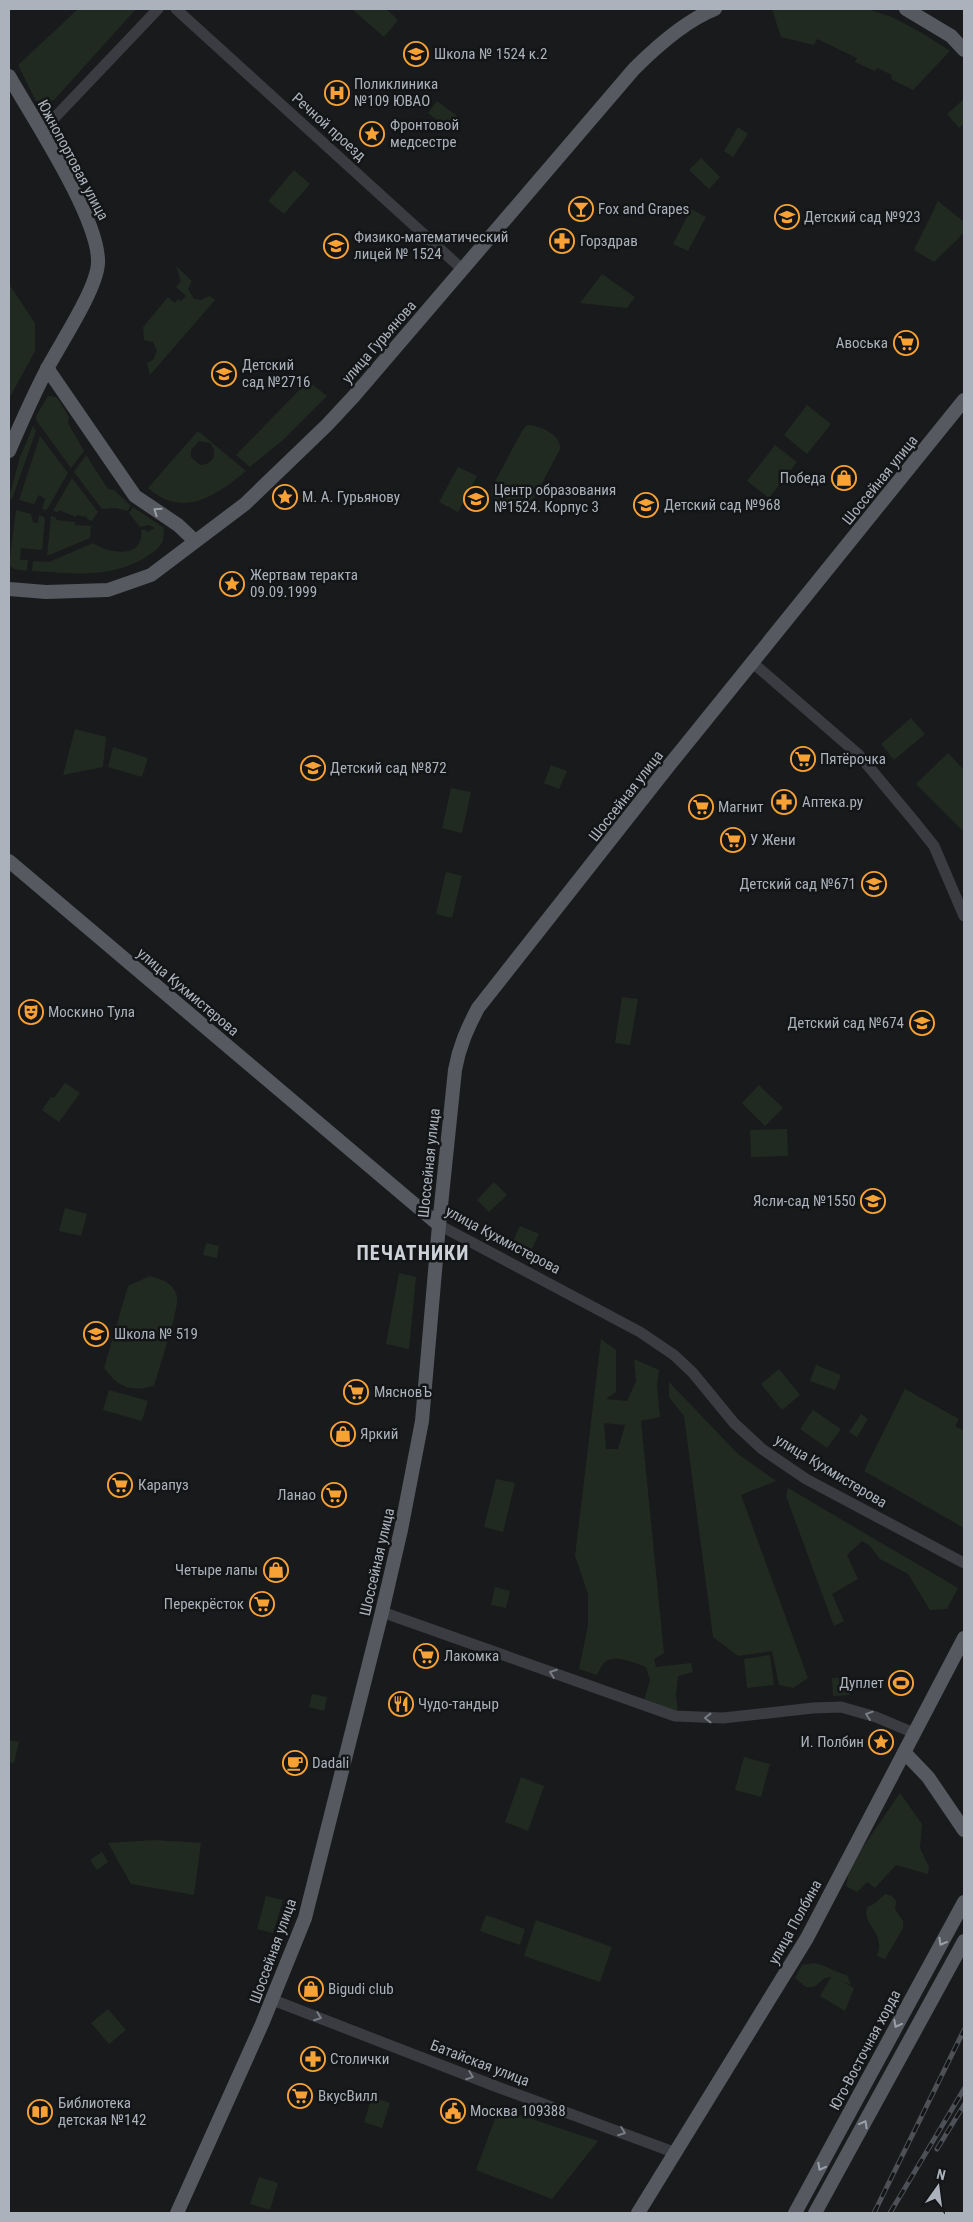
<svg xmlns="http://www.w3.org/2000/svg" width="973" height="2222" font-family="'Roboto Condensed',sans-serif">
  <rect width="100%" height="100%" fill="#191a1c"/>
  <path fill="#212a21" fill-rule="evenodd" d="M78,9H136L54,100L44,103L36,101L18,65Z
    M354,9H386L398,20L384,37L353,10Z
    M772,9H867L892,17L922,33L950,51L913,90L891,79L892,75L877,68L875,71L855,62L857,58L817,39L814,45L781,37Z
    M964,99V124L959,128L947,114Z
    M437,101L457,116L447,128L428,113Z
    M738,127L748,134L733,157L724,151Z
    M701,158L720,177L709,189L689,170Z
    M294,170L310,184L284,214L268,201Z
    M938,201L964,222V233L934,262L914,250Z
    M691,209L706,217L688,251L673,244Z
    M176,266L192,281L188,289L194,299L201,300L210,296L215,300L150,375L147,363L153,360L157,351L153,342L144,340L143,327L168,297L175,303L178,299L181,301L186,296L176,287L181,281Z
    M602,274L635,297L627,308L580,303Z
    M9,284L35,323V351L9,399Z
    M308,381L327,396L283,440L250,467L236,455Z
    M48,396L56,397L58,399L69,417L68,423L84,451L71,468L36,420V416Z
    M807,405L831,424L807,454L784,435Z
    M527,425C539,425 562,435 560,449L530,506L526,512C514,514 498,503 491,495L492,487L522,431Z
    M33,426L36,431L12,499L9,498L20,457Z
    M198,431L246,471C216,496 183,519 148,488ZM199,441L210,443C219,453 213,465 200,465L191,457V450Z
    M40,436L68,473L48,508L45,510L42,509L45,499L39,495L34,504L19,500Z
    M775,445L797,462L769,498L747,481Z
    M86,455L108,489L114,490L131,506L127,511L116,508L102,509L74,472Z
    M458,467L477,476L458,512L439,502Z
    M72,478L98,512L92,521L87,519V517L77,515L76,517L59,510L58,512L53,511Z
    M133,507L164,528L163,541C159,549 150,554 143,559C108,579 70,573 32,571L33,561L49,562L93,543C109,554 145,559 141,530L145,529L147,532L155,528L149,525L140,527L129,513Z
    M16,510L31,514L33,522L38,523L39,515L44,517L45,519L42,550L21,548L20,560H28L27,571L14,569L9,565Z
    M51,516L57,518L56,520L75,522V525L91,526L90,538L47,556Z
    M911,718L925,734L894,760L881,744Z
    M75,729L106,737L103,767L63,775Z
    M113,747L148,758L142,777L108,767Z
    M948,753L964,770V832L916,784Z
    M551,765L567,771L559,789L544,783Z
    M451,788L471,792L462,833L442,828Z
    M446,872L462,876L452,918L436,914Z
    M622,997L638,999L630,1045L615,1043Z
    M65,1083L80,1093L59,1122L42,1110L51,1097L54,1098Z
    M759,1085L783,1108L765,1126L742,1103Z
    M787,1129L788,1156L751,1157L750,1130Z
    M494,1182L507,1195L489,1212L477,1200Z
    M65,1208L87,1214L81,1236L59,1231Z
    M520,1226L539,1234L532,1249L513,1241Z
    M206,1243L219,1246L217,1258L203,1255Z
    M399,1273L416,1277L409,1349L386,1344Z
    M150,1276C162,1279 173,1283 177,1296C180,1307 158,1371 154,1386C130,1392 119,1388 104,1368L128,1286Z
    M601,1339L616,1350V1392L606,1399L627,1401L636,1381L634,1359L659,1370L657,1385L660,1417L641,1421L664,1653L654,1659L656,1667L691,1663L693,1672L678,1676L676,1695L678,1712L644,1700L650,1680L646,1667C635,1663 616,1654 606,1661C602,1664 599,1671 597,1675L579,1669L588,1625V1594L575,1556ZM604,1423L625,1425L618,1449H606Z
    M816,1365L841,1375L835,1390L810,1381Z
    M779,1369L800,1395L782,1410L761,1384Z
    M669,1382L737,1453L776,1481L741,1495L808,1678L793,1688L779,1685L772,1651L738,1656L713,1637L684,1416L669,1397Z
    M905,1389L959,1419L955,1426L964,1431V1528L864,1471Z
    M109,1390L148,1401L142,1421L103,1410Z
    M813,1410L841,1429L827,1448L800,1429Z
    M861,1414L868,1419L857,1437L849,1432Z
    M496,1479L515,1483L503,1532L484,1527Z
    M788,1488L958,1588L947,1609L930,1610L908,1574L880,1559L869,1545L862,1541L847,1555L858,1579L832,1594L844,1621L834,1626L786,1496Z
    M495,1587L510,1591L506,1608L491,1605Z
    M770,1655L774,1685L747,1688L744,1659Z
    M849,1677L850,1695L833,1696L832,1678Z
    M312,1694L327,1697L324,1711L309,1707Z
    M9,1740L19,1742L14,1763L9,1762Z
    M744,1757L770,1764L761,1797L735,1790Z
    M521,1777L544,1786L528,1831L505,1822Z
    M900,1793L922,1824L920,1848L929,1867L928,1874L896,1865L875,1888L867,1882L857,1892L846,1886L850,1866Z
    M155,1840L201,1843L194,1895L131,1884L108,1843Z
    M102,1852L108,1862L97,1870L90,1860Z
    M885,1894L892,1896L896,1901L895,1909L903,1921V1928L885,1959L877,1956C878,1952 880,1947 879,1944C878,1928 863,1924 867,1907L874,1904Z
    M266,1896L283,1900L273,1933L257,1929Z
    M486,1915L525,1929L520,1945L480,1931Z
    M536,1920L612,1947L600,1982L524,1956Z
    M814,1963C826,1965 835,1972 847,1975L851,1985L838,1979L854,1988L845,2011L820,1996L831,1977L825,1978L814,1987H806L795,1978L802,1965Z
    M108,2009L126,2030L109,2044L91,2023Z
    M372,2097L390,2103L382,2128L364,2122Z
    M499,2108L598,2141L552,2199L476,2170Z
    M259,2177L278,2183L270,2210L250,2204Z"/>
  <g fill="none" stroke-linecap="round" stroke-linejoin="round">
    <path stroke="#3a3c41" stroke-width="11" d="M176,9L462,269
      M41,132L158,9
      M753,663L859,755L914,821L934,846L964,916
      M439,1225L640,1332L674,1355L693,1373L734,1423L762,1449L806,1479L964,1563
      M382,1612L675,1716L723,1718L813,1708L841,1707L876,1717L914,1733
      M273,2000L500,2088L676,2153"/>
    <path stroke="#565960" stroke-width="14" d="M906,9L951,36L964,50
      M9,76C32,117 100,219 98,263C97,289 60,344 47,369C33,396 21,423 9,451
      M47,368L135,496L178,525L195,541
      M9,589L46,592L108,590L151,575L245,504L327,425L354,396L634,69C655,48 687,20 715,9
      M9,861L439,1225
      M904,1752L928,1777L964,1830
      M177,2213L262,2024L305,1918L382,1612L401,1530L422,1421L439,1225L455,1070C459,1047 467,1029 478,1008L671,763L964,400
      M638,2213L807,1938L964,1638
      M795,2213L964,1902
      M815,2213L964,1941"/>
    <defs>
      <path id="rail" d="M937,2149L964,2105
        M874,2213L964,2030
        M890,2213L964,2089"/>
    </defs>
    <use href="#rail" stroke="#4d5056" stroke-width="5"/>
    <use href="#rail" stroke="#141517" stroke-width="3" stroke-dasharray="9" stroke-linecap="butt"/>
  </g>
  <defs><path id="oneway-chevron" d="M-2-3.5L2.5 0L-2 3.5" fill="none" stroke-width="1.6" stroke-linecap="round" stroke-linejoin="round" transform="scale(1.25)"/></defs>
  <g stroke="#9aa0aa">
    <use href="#oneway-chevron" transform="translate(157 511) rotate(-145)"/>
    <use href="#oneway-chevron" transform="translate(942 1942) rotate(119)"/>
    <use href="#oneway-chevron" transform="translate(897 2024) rotate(118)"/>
    <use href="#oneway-chevron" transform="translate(864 2124) rotate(-61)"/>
    <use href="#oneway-chevron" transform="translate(821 2167) rotate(118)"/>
  </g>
  <g stroke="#787d85">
    <use href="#oneway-chevron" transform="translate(553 1673) rotate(-160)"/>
    <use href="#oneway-chevron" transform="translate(869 1715) rotate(-161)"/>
    <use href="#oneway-chevron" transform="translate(708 1718) rotate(-180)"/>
    <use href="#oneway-chevron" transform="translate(318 2017) rotate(21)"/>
    <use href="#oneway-chevron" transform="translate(470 2076) rotate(21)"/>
    <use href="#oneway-chevron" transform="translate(622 2132) rotate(20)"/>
  </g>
  <defs>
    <symbol id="school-ring" viewBox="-11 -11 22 22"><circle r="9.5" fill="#141517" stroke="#f8a235" stroke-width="1.5"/><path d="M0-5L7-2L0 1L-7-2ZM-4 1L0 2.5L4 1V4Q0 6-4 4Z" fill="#f8a235"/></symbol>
    <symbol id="hospital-ring" viewBox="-11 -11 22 22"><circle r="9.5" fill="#141517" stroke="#f8a235" stroke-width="1.5"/><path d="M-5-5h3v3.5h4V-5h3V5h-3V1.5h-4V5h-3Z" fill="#f8a235"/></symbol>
    <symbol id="sight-ring" viewBox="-11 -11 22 22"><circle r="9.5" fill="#141517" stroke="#f8a235" stroke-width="1.5"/><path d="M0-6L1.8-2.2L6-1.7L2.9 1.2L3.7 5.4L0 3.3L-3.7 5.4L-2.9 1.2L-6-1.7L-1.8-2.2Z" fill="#f8a235"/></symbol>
    <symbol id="bar-ring" viewBox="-11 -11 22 22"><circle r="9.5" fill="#141517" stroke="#f8a235" stroke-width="1.5"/><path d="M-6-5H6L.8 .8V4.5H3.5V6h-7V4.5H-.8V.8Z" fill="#f8a235"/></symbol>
    <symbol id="pharmacy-ring" viewBox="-11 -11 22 22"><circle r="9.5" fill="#141517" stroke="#f8a235" stroke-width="1.5"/><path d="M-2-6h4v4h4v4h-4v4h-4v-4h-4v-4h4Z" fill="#f8a235"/></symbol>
    <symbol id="supermarket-ring" viewBox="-11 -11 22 22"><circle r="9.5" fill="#141517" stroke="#f8a235" stroke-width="1.5"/><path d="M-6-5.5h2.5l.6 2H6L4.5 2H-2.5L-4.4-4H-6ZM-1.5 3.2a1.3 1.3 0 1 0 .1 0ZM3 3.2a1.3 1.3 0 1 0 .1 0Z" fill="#f8a235"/></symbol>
    <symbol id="shop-ring" viewBox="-11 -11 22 22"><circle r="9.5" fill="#141517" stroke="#f8a235" stroke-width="1.5"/><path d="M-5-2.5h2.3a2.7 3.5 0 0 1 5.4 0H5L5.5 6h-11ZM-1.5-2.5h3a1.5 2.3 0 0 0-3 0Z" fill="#f8a235"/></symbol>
    <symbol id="theatre-ring" viewBox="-11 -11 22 22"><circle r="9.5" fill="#141517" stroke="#f8a235" stroke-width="1.5"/><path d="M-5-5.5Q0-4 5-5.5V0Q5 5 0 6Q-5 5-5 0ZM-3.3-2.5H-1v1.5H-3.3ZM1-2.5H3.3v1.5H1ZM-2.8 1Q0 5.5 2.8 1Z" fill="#f8a235"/></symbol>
    <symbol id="stadium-ring" viewBox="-11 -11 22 22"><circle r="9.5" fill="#141517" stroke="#f8a235" stroke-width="1.5"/><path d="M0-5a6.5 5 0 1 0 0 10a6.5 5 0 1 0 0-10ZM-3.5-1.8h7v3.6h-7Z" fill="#f8a235"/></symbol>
    <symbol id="restaurant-ring" viewBox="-11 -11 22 22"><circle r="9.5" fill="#141517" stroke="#f8a235" stroke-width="1.5"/><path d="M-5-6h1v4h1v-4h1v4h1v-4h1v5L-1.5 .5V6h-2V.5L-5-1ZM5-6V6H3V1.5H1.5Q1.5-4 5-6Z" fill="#f8a235"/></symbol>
    <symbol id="cafe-ring" viewBox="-11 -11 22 22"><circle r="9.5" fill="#141517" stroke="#f8a235" stroke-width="1.5"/><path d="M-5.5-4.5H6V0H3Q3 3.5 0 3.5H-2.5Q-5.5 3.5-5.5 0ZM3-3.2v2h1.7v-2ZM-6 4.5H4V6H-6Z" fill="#f8a235"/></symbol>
    <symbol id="civic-ring" viewBox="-11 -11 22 22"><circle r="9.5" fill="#141517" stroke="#f8a235" stroke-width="1.5"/><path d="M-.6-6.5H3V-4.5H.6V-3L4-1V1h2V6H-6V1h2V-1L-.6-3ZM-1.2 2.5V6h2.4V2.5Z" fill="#f8a235"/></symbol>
    <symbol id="library-ring" viewBox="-11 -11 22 22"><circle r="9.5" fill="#141517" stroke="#f8a235" stroke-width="1.5"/><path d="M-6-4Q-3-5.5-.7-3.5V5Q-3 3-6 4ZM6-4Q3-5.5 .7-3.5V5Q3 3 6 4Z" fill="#f8a235"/></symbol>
  </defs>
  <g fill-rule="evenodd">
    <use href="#school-ring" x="402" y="40" width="28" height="28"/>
    <use href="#hospital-ring" x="323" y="79" width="28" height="28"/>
    <use href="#sight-ring" x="358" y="120" width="28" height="28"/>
    <use href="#bar-ring" x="567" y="195" width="28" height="28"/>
    <use href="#school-ring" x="773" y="203" width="28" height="28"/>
    <use href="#pharmacy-ring" x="548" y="227" width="28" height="28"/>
    <use href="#school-ring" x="322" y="232" width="28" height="28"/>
    <use href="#supermarket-ring" x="892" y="329" width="28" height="28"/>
    <use href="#school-ring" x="210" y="360" width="28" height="28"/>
    <use href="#shop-ring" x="830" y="464" width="28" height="28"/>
    <use href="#sight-ring" x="271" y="483" width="28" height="28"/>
    <use href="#school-ring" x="462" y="485" width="28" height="28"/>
    <use href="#school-ring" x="632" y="491" width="28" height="28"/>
    <use href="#sight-ring" x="218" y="570" width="28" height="28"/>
    <use href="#supermarket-ring" x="789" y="745" width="28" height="28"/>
    <use href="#school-ring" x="299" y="754" width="28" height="28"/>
    <use href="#pharmacy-ring" x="770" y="788" width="28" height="28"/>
    <use href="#supermarket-ring" x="687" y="793" width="28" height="28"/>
    <use href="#supermarket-ring" x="719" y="826" width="28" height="28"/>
    <use href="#school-ring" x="860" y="870" width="28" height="28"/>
    <use href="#theatre-ring" x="17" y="998" width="28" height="28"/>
    <use href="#school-ring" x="908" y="1009" width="28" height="28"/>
    <use href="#school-ring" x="859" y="1187" width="28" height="28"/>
    <use href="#school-ring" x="82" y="1320" width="28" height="28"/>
    <use href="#supermarket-ring" x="342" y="1378" width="28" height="28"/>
    <use href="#shop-ring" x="329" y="1420" width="28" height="28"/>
    <use href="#supermarket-ring" x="106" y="1471" width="28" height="28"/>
    <use href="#supermarket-ring" x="320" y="1481" width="28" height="28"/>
    <use href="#shop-ring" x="262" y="1556" width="28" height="28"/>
    <use href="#supermarket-ring" x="248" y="1590" width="28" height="28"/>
    <use href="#supermarket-ring" x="412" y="1642" width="28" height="28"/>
    <use href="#stadium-ring" x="887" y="1669" width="28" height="28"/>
    <use href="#restaurant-ring" x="387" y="1690" width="28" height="28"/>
    <use href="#sight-ring" x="867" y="1728" width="28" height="28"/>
    <use href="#cafe-ring" x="281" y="1749" width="28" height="28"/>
    <use href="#shop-ring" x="297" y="1975" width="28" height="28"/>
    <use href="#pharmacy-ring" x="299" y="2045" width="28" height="28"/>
    <use href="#supermarket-ring" x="286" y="2082" width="28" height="28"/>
    <use href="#civic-ring" x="439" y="2097" width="28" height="28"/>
    <use href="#library-ring" x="26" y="2098" width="28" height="28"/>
  </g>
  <g text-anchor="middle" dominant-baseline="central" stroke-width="5" stroke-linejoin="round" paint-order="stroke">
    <g font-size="15" fill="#abb2bc" stroke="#141517" text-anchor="start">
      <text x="434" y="54">Школа № 1524 к.2</text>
      <text x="354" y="84">Поликлиника<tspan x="354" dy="17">№109 ЮВАО</tspan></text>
      <text x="390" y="125">Фронтовой<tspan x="390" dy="17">медсестре</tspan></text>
      <text x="598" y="209">Fox and Grapes</text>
      <text x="804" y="217">Детский сад №923</text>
      <text x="354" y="237">Физико-математический<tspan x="354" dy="17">лицей № 1524</tspan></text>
      <text x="580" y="241">Горздрав</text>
      <text x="888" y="343" text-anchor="end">Авоська</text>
      <text x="242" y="365">Детский<tspan x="242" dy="17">сад №2716</tspan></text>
      <text x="826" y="478" text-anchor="end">Победа</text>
      <text x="494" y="490">Центр образования<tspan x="494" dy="17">№1524. Корпус 3</tspan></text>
      <text x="302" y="497">М. А. Гурьянову</text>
      <text x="664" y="505">Детский сад №968</text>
      <text x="250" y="575">Жертвам теракта<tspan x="250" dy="17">09.09.1999</tspan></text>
      <text x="820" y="759">Пятёрочка</text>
      <text x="330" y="768">Детский сад №872</text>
      <text x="802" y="802">Аптека.ру</text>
      <text x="718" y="807">Магнит</text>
      <text x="750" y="840">У Жени</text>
      <text x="856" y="884" text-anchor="end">Детский сад №671</text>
      <text x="48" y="1012">Москино Тула</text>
      <text x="904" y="1023" text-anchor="end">Детский сад №674</text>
      <text x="856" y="1201" text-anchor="end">Ясли-сад №1550</text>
      <text x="114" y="1334">Школа № 519</text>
      <text x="374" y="1392">МясновЪ</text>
      <text x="360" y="1434">Яркий</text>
      <text x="138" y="1485">Карапуз</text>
      <text x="316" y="1495" text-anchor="end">Ланао</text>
      <text x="258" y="1570" text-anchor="end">Четыре лапы</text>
      <text x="244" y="1604" text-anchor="end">Перекрёсток</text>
      <text x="444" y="1656">Лакомка</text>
      <text x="884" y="1683" text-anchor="end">Дуплет</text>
      <text x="418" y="1704">Чудо-тандыр</text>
      <text x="864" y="1742" text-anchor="end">И. Полбин</text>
      <text x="312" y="1763">Dadali</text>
      <text x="328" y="1989">Bigudi club</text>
      <text x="330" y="2059">Столички</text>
      <text x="318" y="2096">ВкусВилл</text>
      <text x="58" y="2103">Библиотека<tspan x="58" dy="17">детская №142</tspan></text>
      <text x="470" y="2111">Москва 109388</text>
    </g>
    <g font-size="15" fill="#abb2bc" stroke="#141517">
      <text transform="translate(329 127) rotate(42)">Речной проезд</text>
      <text transform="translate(73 160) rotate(62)">Южнопортовая улица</text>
      <text transform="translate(379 342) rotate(-49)">улица Гурьянова</text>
      <text transform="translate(880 480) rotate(-51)">Шоссейная улица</text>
      <text transform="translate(626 796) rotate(-52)">Шоссейная улица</text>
      <text transform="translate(188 992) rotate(40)">улица Кухмистерова</text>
      <text transform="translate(429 1163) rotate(-84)">Шоссейная улица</text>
      <text transform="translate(503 1240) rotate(28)">улица Кухмистерова</text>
      <text transform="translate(831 1471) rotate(31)">улица Кухмистерова</text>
      <text transform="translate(377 1562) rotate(-77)">Шоссейная улица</text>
      <text transform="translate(795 1922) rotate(-61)">улица Полбина</text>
      <text transform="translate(273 1951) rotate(-70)">Шоссейная улица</text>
      <text transform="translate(865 2050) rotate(-62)">Юго-Восточная хорда</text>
      <text transform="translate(480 2063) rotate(21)">Батайская улица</text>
    </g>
    <g font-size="20" font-weight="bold" letter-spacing="1" fill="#cdd1d8" stroke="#141517">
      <text x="413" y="1253">ПЕЧАТНИКИ</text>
    </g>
  </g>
  <rect width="973" height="2222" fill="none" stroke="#abb2bc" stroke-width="20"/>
  <g transform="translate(938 2187) rotate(14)" stroke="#141517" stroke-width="4" paint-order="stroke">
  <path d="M0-4L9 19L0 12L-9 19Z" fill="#abb2bc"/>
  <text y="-8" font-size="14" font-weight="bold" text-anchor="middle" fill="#abb2bc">N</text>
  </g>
</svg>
